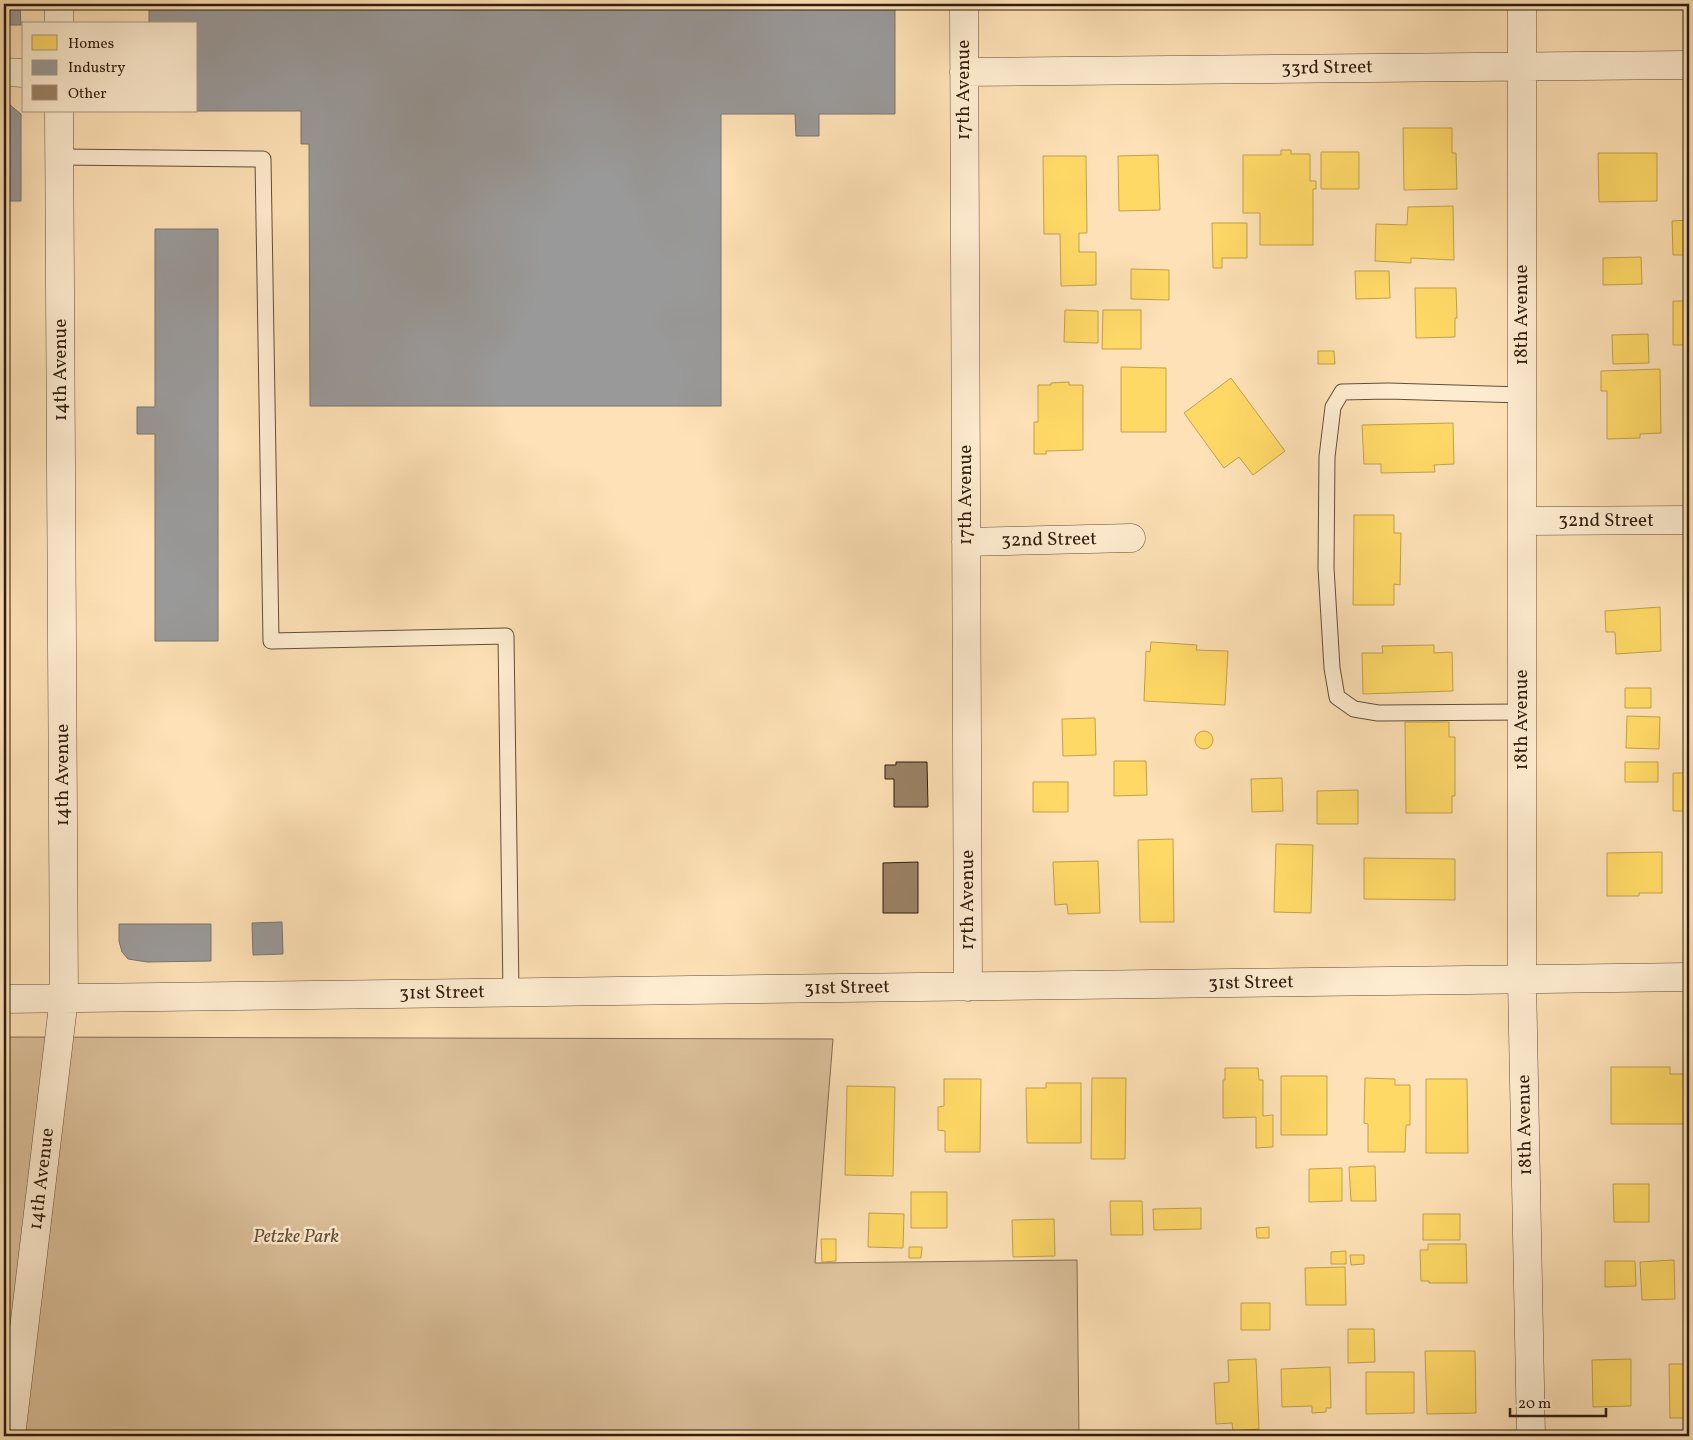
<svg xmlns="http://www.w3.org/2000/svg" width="1693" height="1440" font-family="Vollkorn,serif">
  <rect width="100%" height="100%" fill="#fee1b6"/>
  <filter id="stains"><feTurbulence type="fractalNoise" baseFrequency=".004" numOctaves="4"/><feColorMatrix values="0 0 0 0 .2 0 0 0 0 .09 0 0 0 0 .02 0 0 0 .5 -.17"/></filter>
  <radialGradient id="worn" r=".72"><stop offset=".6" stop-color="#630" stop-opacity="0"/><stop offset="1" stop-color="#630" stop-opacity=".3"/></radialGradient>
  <path fill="#dbc09a" stroke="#856e54" d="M4,1037L833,1039L815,1263L1077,1260L1079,1436H4Z"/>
  <path fill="#ffd966" stroke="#c1a14c" d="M1403,128H1452V153H1456L1457,189L1404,190Z
    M1281,150H1291V154H1310V181H1316V189H1313V245H1260V213H1243V155H1281Z
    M1321,152H1359V189H1321Z
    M1598,153H1657V201L1599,202Z
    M1158,155L1160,210L1119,211L1118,156Z
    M1043,156H1086L1087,233H1079V252H1096V285L1061,286L1060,234H1044Z
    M1453,206L1454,260L1411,258V263L1375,261L1376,224L1407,225L1408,207Z
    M1689,220V255H1673L1672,221Z
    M1212,223H1247V258H1222V268H1213Z
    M1641,257L1642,284L1603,285V258Z
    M1131,269L1169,270V300L1131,299Z
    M1355,271H1389L1390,298L1356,299Z
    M1415,288H1456L1457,318H1455V337L1416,338Z
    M1673,301H1689V345H1673Z
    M1065,310L1098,311V343L1064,342Z
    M1103,310H1141V349H1102Z
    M1648,334L1649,363L1613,364L1612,335Z
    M1318,351H1334L1335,364H1318Z
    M4,363H6V403H4Z
    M1121,367L1166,368V432H1121Z
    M1660,369L1661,433L1640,434V438L1607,439V391H1601V371Z
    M1231,378L1285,451L1253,475L1239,457L1224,468L1184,413Z
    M1069,382V385H1083V450L1046,451V454H1034V422H1038V385H1051V383Z
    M1453,423L1454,464L1434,465L1435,472L1381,473V464H1364L1362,425Z
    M1354,515H1394V533H1401L1400,585L1394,584V605H1353Z
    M1660,607L1661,651L1616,654L1615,632H1606L1605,611Z
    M1151,642L1197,645L1196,650L1228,651L1225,705L1144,701L1146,651L1150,652Z
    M1434,645V653L1452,652L1453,691L1363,694L1362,653H1383L1382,646Z
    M1625,688H1651V708H1625Z
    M1627,716L1660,717L1659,749L1626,748Z
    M1095,718L1096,755L1063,756L1062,719Z
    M1405,722H1449V737H1455V796H1452V813H1406Z
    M1195 740a9 9 0 1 1 18 0a9 9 0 1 1-18 0Z
    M1114,761H1146L1147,795L1114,796Z
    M1625,762H1658V782H1625Z
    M1673,773H1689V811H1673Z
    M1282,778L1283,811L1252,812L1251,779Z
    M1033,782H1068V812H1033Z
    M1358,790V824H1317V791Z
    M1173,839L1174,922H1140L1138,840Z
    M1276,844L1313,845L1311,913L1274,912Z
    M1662,852V893H1639V896H1607V853Z
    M1364,858L1455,859V900L1364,899Z
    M1098,861L1100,913L1068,914L1067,904L1055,905L1053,862Z
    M1611,1067H1670V1074H1689V1124H1611Z
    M1225,1068H1258L1259,1080H1263V1116L1273,1115V1147L1256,1148V1117L1223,1118V1080H1225Z
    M1281,1076H1327V1135H1281Z
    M1092,1078H1126L1125,1159H1091Z
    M1365,1078L1395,1079V1085H1410V1125H1406L1405,1152H1368V1124L1364,1123Z
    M944,1079H981L980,1152H945V1131L938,1130V1107L944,1106Z
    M1426,1079H1467L1468,1153H1426Z
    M1046,1083H1081V1143H1027L1026,1088H1046Z
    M847,1086L895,1087L893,1176L845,1175Z
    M1375,1166L1376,1201H1351L1349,1167Z
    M1342,1168V1201L1309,1202V1169Z
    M1613,1184H1649V1222H1614Z
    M911,1192H947V1228H911Z
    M1110,1201H1142L1143,1235H1111Z
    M1201,1208V1229L1154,1230L1153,1209Z
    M869,1213L904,1214L903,1248L868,1247Z
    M1423,1214H1460V1240H1423Z
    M1054,1219L1055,1256L1013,1257L1012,1220Z
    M1269,1227V1238H1257L1256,1228Z
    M821,1239H836V1261L822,1262Z
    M1428,1244H1466L1467,1283H1429V1281H1421L1420,1250H1428Z
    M909,1247H922L921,1258H909Z
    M1346,1251V1264H1331V1252Z
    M1350,1255H1364V1264L1351,1265Z
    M1674,1260L1675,1299L1642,1300L1640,1262Z
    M1605,1261H1635L1636,1286L1605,1287Z
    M1345,1267L1346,1305H1306L1305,1268Z
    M1241,1303H1270V1330H1241Z
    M1348,1329H1374L1375,1362L1348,1363Z
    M1425,1351H1475L1476,1413L1427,1414Z
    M1256,1359L1259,1429L1233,1431L1232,1423L1216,1424L1214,1383L1229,1382L1228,1360Z
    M1631,1359V1406L1593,1407L1592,1360Z
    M1669,1364H1689V1418H1670Z
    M1330,1367L1331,1408H1326V1412L1312,1413V1406L1282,1407L1281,1369Z
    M1366,1372H1414V1413L1366,1414Z"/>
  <path fill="#999" stroke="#797470" d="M4,4H20L21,25H7V35H4Z
    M149,4H895V114H819V136H796L795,114H721V406H310L309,144H301V111H171H196V24H149Z
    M4,100L21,114V201H4Z
    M155,229H218V641H155V434H137V407H155Z
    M282,922L283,954L253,955L252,923Z
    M119,924H211V961L147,962L128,959L122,952L119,941Z"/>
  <path fill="#9b8366" stroke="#2f1d0f" d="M896,762H927L928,807H894V779H885V765H896Z
    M918,862V913H883V863Z"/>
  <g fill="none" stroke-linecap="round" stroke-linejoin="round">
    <defs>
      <path id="lane" d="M60,157L263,159L271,641L506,636L511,993
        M1522,395L1388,391L1342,392L1333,407L1327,457L1326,568L1332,668L1337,697L1354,709L1378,713L1522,712"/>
      <path id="street" d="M59,4V24
        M964,4L968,987
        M1522,4V980L1531,1436
        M4,72L24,73
        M964,72L1689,65
        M1522,521L1689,520
        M966,542L1131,538
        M4,999L1689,977
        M11,1436L64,998L59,111"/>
    </defs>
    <use href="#lane" stroke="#634e39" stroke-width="17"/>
    <use href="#street" stroke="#634e39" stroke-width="29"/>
    <use href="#lane" stroke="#feecd0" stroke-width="15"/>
    <use href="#street" stroke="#feecd0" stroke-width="28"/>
  </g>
  <g text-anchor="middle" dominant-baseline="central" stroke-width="5" stroke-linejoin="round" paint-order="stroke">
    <g font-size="19" fill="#2f1d0f" stroke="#feecd0">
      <text transform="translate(1327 68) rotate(-1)">33rd Street</text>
      <text transform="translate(964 90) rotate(-90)">17th Avenue</text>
      <text transform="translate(1522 315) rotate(-90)">18th Avenue</text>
      <text transform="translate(61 370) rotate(-90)">14th Avenue</text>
      <text transform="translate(966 495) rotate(-90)">17th Avenue</text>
      <text x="1606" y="521">32nd Street</text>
      <text transform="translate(1049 540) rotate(-1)">32nd Street</text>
      <text transform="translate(1522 720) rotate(-90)">18th Avenue</text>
      <text transform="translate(63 775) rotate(-90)">14th Avenue</text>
      <text transform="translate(968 900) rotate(-90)">17th Avenue</text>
      <text transform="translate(1251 983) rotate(-1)">31st Street</text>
      <text transform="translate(847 988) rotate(-1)">31st Street</text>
      <text transform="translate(442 993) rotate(-1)">31st Street</text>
      <text transform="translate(1525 1125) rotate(-91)">18th Avenue</text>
      <text transform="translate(42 1179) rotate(-83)">14th Avenue</text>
    </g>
    <g font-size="19" font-style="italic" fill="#634e39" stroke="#feecd0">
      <text x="296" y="1237">Petzke Park</text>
    </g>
  </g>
  <rect width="1693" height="1440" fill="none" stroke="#fee1b6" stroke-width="20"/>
  <rect x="5" y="5" width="1683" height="1430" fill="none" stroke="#2f1d0f" stroke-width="2.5"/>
  <rect x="10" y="10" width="1673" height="1420" fill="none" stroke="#2f1d0f"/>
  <rect x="22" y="22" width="175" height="90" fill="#feecd0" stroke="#ab9983"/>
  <rect x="32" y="35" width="25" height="15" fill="#ffd966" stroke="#ab9983"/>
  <text x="68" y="48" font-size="15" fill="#2f1d0f">Homes</text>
  <rect x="32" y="60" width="25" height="15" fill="#999999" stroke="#ab9983"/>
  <text x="68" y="72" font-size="15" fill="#2f1d0f">Industry</text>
  <rect x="32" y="85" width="25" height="15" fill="#9b8366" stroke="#ab9983"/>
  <text x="68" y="98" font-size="15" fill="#2f1d0f">Other</text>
  <path d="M1510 1408v8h96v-8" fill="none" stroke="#2f1d0f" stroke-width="2.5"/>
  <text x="1518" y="1408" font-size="15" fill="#2f1d0f" stroke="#feecd0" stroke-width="4" paint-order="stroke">20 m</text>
  <rect width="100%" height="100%" filter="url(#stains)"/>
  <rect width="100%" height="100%" fill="url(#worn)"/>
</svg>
